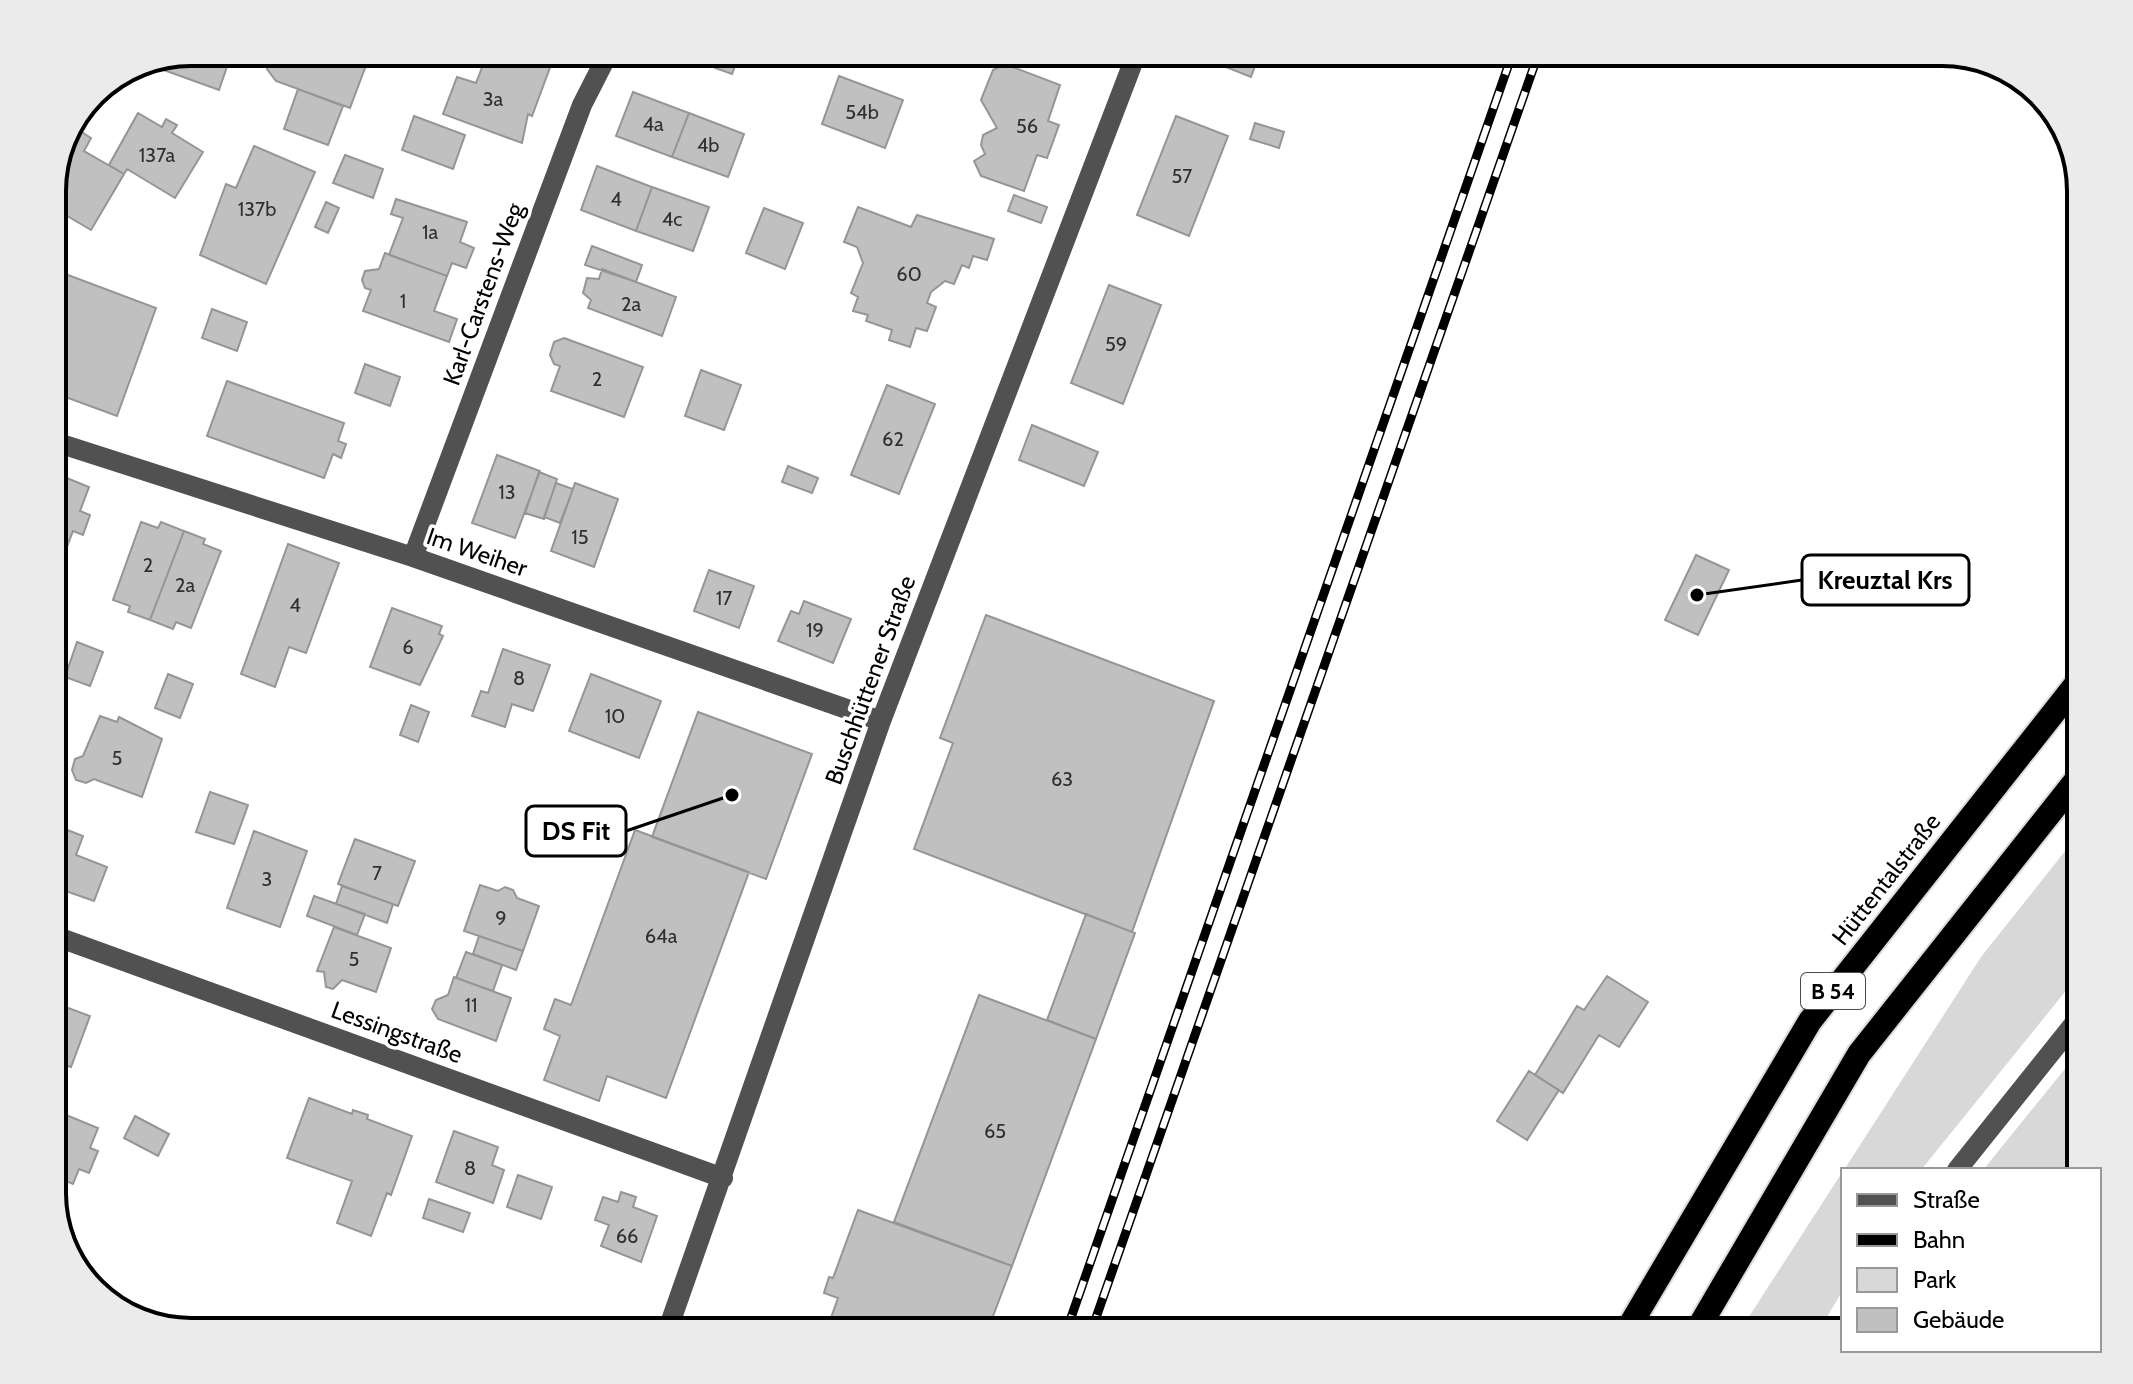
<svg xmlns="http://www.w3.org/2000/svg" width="2133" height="1384" font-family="Cabin,sans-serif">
  <rect width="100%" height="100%" fill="#fff"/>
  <path fill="#d8d8d8" d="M2081,831V972L1921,1170H1844L1981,957Z
    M2081,1049V1170H1983Z
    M1843,1171V1290L1818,1332H1739Z"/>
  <path fill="#c0c0c0" stroke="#959595" stroke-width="2" d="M191,52H232L219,90L161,69L163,58Z
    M274,52H371L350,108L276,81L267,69Z
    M488,52H525L552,62L532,116L528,114L522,143L443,114L457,77L476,83Z
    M690,52H740L732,74L715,68L717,62Z
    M1200,52H1260L1251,77L1198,56Z
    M1005,64L1060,85L1048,121L1059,125L1047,158L1037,155L1024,191L981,176L974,161L985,154L981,145L983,135L997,128L981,100L993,70Z
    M839,76L903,100L885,148L822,124Z
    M298,89L343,106L328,145L284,129Z
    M633,92L689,113L672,157L616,136Z
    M138,113L162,127L166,119L177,125L172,133L203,152L175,198L127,169L124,174L109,165Z
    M689,113L744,134L728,177L672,157Z
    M414,116L465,135L453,169L402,150Z
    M1176,116L1228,136L1189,236L1137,215Z
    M1255,123L1284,132L1279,148L1250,139Z
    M77,129L91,138L84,151L124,174L91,230L52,207V183Z
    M254,146L315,172L266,284L200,255L226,184L236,188Z
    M345,155L383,169L373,198L333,183Z
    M597,166L652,187L636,231L581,210Z
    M652,187L709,207L693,251L636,231Z
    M1014,195L1047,207L1041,223L1008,211Z
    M396,199L467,222L460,242L474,248L466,268L452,263L447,276L389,255L403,218L391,214Z
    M326,202L339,208L328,233L315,227Z
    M858,207L911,227L917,215L994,239L987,260L973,256L969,268L962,265L954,284L945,281L931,292L927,303L936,307L927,331L916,328L910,347L889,340L892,330L866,321L868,315L853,311L858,297L851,293L863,263L857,247L844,242Z
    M764,208L803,223L785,269L746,253Z
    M592,246L642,265L636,282L585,265Z
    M385,253L447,276L434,311L457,319L449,342L363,311L371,290L365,288L362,280L365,271L379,269Z
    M52,269L156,308L117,416L52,392Z
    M602,269L676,297L662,336L588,308L591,300L583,293L587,278L599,279Z
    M1109,285L1161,305L1123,404L1071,383Z
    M212,309L247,322L237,351L202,338Z
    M564,338L643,367L624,417L551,391L560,366L554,364L550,355L554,342Z
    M365,364L400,377L390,406L355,393Z
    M701,370L741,385L724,430L685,416Z
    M227,381L344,423L338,441L346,444L341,458L333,454L324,478L207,436Z
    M887,385L935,404L899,494L851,475Z
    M1032,425L1098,452L1084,486L1019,460Z
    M497,455L540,471L515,538L472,523Z
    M788,466L818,478L812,493L782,482Z
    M52,472L89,487L80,511L90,515L83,535L73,531L60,565L52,563Z
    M539,472L557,479L544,519L525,513Z
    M556,483L573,489L560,523L544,517Z
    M575,483L618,499L594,567L551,551Z
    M141,522L158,528L161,522L184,531L150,620L128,612L130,606L113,600Z
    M184,531L205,539L203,544L221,551L191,628L176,622L173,629L150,620Z
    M288,544L339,563L306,653L289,647L275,687L241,674Z
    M1696,555L1729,570L1698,635L1665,620Z
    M709,570L754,586L739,628L694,611Z
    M804,601L851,619L833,663L778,641L791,611L799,614Z
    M392,608L442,626L439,634L443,636L420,685L370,667Z
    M986,615L1214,701L1132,932L914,849L953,743L940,738Z
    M77,642L103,652L90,686L65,677Z
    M503,649L550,665L533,711L512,704L505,727L472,716L481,691L488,693Z
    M168,674L193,684L180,718L155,708Z
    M591,674L661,701L639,758L569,731Z
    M411,705L429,712L418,742L400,735Z
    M698,712L812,754L766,879L652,837Z
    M100,716L117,722L119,717L162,739L142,797L94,779L86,783L76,780L72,770L75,759L83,756Z
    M210,792L248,805L234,844L196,832Z
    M52,824L83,836L76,855L107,867L94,901L63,890L61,894L52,891Z
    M635,830L749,872L666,1098L607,1076L599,1101L544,1080L560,1036L544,1029L555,999L571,1005Z
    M254,831L307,851L280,927L227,908Z
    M355,839L415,861L398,906L338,884Z
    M480,885L498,891L505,887L513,890L517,898L539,906L523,951L464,931Z
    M342,886L393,904L387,923L336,904Z
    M314,896L365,914L357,935L307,916Z
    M1086,914L1135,933L1096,1039L1047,1020Z
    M334,927L391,948L376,992L342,980L333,989L326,987L324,972L317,971Z
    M479,936L523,951L516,970L473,954Z
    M466,952L502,965L493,991L456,978Z
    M1607,976L1648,1002L1619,1047L1599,1035L1563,1093L1535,1075L1577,1006L1584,1010Z
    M454,977L511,998L496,1041L438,1019L432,1009L436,1000L448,995Z
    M979,995L1096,1039L1012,1266L894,1222Z
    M52,1002L90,1016L71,1067L52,1061Z
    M1529,1071L1559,1090L1527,1140L1497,1121Z
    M309,1098L352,1114L353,1110L368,1115L367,1119L412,1136L391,1195L387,1193L371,1236L337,1223L352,1181L287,1158Z
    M66,1115L98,1128L90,1148L98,1151L89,1173L79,1169L73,1184L52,1175V1132L58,1134Z
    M135,1116L169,1134L158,1156L124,1138Z
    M454,1131L498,1147L492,1165L504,1170L493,1203L436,1182Z
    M518,1175L552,1187L541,1219L507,1207Z
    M621,1192L636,1197L633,1207L657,1216L641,1262L601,1246L609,1225L595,1220L603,1197L618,1202Z
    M429,1199L470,1213L463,1232L423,1218Z
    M858,1210L1012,1266L987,1332H826L838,1298L824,1293L829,1277L833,1278Z
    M1182,1319L1199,1324L1197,1332H1178Z"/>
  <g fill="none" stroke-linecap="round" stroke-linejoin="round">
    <defs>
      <path id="highway" d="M1626,1332L1810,1021L2081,678
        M1696,1332L1859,1054L2081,774"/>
    </defs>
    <use href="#highway" stroke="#dbdbdb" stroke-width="28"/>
    <path stroke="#515151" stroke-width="20" d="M52,441L413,557L881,721
      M413,557L582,105L609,52
      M52,935L723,1178
      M1957,1170L2081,1015
      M667,1332L881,721L1137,52"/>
    <use href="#highway" stroke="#000" stroke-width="24"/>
    <defs>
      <path id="rail" d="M1066,1332L1513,52
        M1091,1332L1539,52"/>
    </defs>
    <use href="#rail" stroke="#000" stroke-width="9"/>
    <use href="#rail" stroke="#fff" stroke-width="6" stroke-dasharray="18" stroke-linecap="butt"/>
  </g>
  <g text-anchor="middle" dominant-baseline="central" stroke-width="7" stroke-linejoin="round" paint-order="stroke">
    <g font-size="20" fill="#303030">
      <text x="493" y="99">3a</text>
      <text x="862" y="112">54b</text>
      <text x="653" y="124">4a</text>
      <text x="1027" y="126">56</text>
      <text x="708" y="145">4b</text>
      <text x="157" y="155">137a</text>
      <text x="1182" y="176">57</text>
      <text x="616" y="199">4</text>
      <text x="257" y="209">137b</text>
      <text x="672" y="219">4c</text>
      <text x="430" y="232">1a</text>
      <text x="909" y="274">60</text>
      <text x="403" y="301">1</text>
      <text x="631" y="304">2a</text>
      <text x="1116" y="344">59</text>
      <text x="597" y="379">2</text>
      <text x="893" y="439">62</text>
      <text x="507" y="492">13</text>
      <text x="580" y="537">15</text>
      <text x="148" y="565">2</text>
      <text x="185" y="585">2a</text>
      <text x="724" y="598">17</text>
      <text x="295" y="605">4</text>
      <text x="815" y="630">19</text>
      <text x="408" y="647">6</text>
      <text x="519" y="678">8</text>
      <text x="615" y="716">10</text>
      <text x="117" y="758">5</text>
      <text x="1062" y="779">63</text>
      <text x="377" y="873">7</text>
      <text x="267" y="879">3</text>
      <text x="501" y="918">9</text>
      <text x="661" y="936">64a</text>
      <text x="354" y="959">5</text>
      <text x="471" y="1005">11</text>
      <text x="995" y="1131">65</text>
      <text x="470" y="1168">8</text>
      <text x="627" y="1236">66</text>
    </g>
    <rect fill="#fff" stroke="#4c4c4c" stroke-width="2" x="1801" y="973" width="64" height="36" rx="6"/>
    <g font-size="22" font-weight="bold" fill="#000">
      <text x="1833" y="991">B 54</text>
    </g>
    <g font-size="24" fill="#000" stroke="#fff">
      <text transform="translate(483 294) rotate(-70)">Karl-Carstens-Weg</text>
      <text transform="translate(477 552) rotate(19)">Im Weiher</text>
      <text transform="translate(870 680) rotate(-70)">Buschhüttener Straße</text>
      <text transform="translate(1886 879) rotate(-52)">Hüttentalstraße</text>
      <text transform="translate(397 1032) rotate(20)">Lessingstraße</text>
    </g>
  </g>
  <path d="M0 0H2133V1384H0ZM191 66H1942A125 125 0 0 1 2067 191V1193A125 125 0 0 1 1942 1318H191A125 125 0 0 1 66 1193V191A125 125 0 0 1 191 66Z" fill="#ebebeb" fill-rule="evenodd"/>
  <path fill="none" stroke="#000" stroke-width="4" d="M191 66H1942A125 125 0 0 1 2067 191V1193A125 125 0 0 1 1942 1318H191A125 125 0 0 1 66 1193V191A125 125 0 0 1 191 66Z"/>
  <path fill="none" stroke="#000" stroke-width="3" d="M1697 595L1802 580M732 795L626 831"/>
  <g fill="#000" stroke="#fff" stroke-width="3">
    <circle cx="1697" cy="595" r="8"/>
    <circle cx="732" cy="795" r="8"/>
  </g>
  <g fill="#fff" stroke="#000" stroke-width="3">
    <rect x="1802" y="555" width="167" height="50" rx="8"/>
    <rect x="526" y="806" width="100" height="50" rx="8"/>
  </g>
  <g font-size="26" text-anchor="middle" font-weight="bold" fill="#000">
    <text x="1885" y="589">Kreuztal Krs</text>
    <text x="576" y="840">DS Fit</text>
  </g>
  <rect x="1841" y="1168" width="260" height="184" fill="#ffffff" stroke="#999999" stroke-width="2"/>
  <rect x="1857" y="1194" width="40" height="12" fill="#515151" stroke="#999999" stroke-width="2"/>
  <text x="1913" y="1208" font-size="24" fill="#000000">Straße</text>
  <rect x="1857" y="1234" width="40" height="12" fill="#000000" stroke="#999999" stroke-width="2"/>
  <text x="1913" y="1248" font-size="24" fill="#000000">Bahn</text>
  <rect x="1857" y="1268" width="40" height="24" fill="#d8d8d8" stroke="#999999" stroke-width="2"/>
  <text x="1913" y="1288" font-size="24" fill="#000000">Park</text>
  <rect x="1857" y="1308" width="40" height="24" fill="#c0c0c0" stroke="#999999" stroke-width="2"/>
  <text x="1913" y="1328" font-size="24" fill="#000000">Gebäude</text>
</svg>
